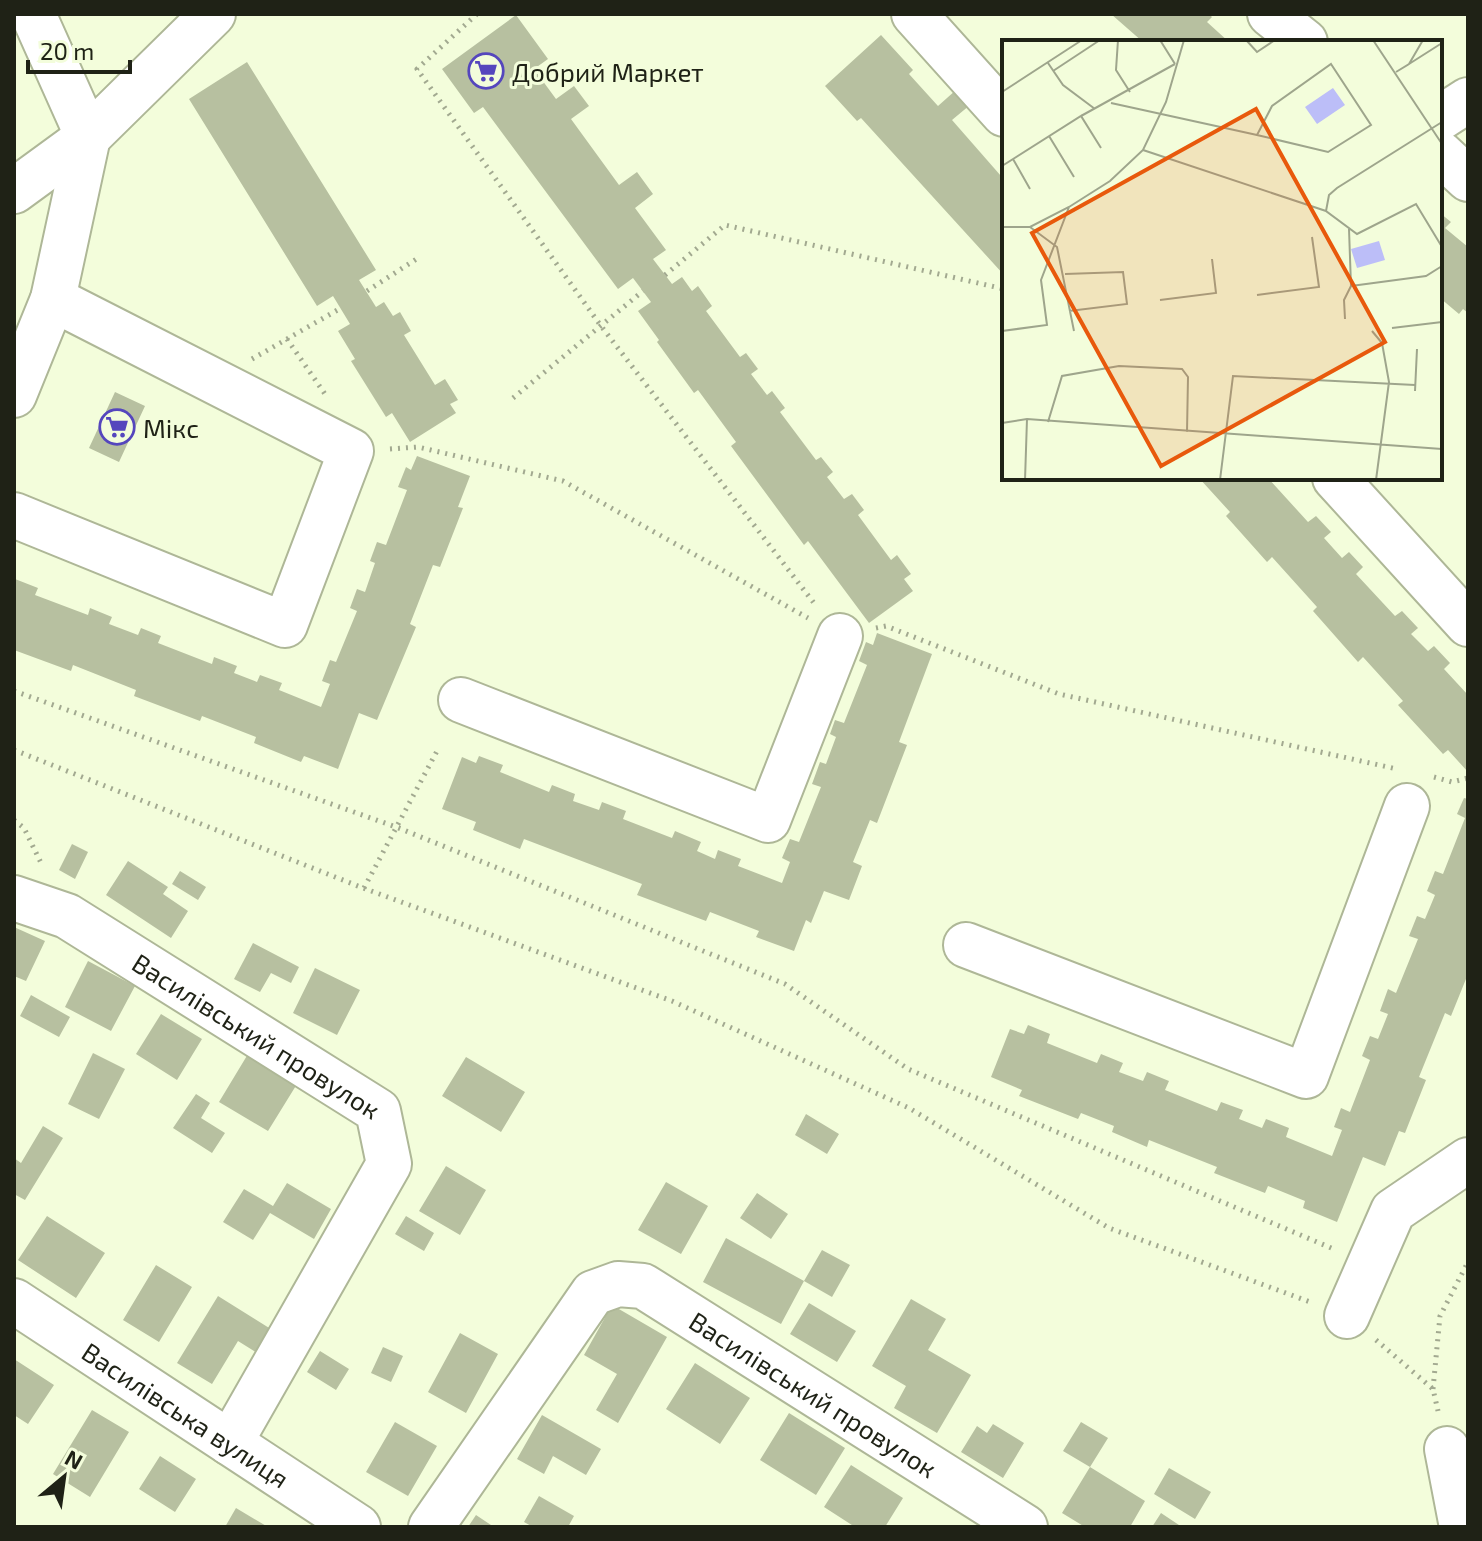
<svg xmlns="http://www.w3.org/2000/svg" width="1482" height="1541" font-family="'Exo 2',sans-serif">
  <rect width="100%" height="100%" fill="#f3fddb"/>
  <path fill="#b7c0a0" d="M1111,14H1209L1212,17L1207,22L1229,42H1143Z
    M516,15L548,59L534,69L556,99L574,86L589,106L571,119L619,185L637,172L653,194L635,208L666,250L653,259L672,284L682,277L692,291L698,286L712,306L706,311L740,357L746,353L758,369L751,374L767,395L772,391L785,408L780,412L816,460L821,457L833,472L827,477L844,499L852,494L864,510L858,515L891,560L897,555L911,574L904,579L913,591L869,623L808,541L804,545L731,446L736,442L698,390L694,393L657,342L659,340L638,311L651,302L633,278L618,289L483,107L474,113L442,69Z
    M881,35L913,70L909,74L938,106L956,90L970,105L952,120L1001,176L1004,173V275L861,118L857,121L825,86Z
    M247,62L376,270L359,280L371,299L376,307L384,302L393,316L400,312L411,331L404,335L435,385L445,379L458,400L450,404L456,413L410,442L392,413L386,417L351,361L355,359L338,331L350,324L333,296L317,306L189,99Z
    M1440,213L1451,222L1445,228L1468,247V313L1463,309L1459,314L1440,298Z
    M115,392L145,406L119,462L89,448Z
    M417,456L470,476L458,507L463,508L440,567L433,565L410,624L416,627L377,720L359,713L338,769L304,756L301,762L254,743L256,737L202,716L200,721L134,696L136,690L73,665L71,671L14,650L15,579L38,588L35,595L88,615L90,608L112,617L109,624L138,635L141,628L161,636L158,643L212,664L214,657L237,666L234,673L257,682L260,675L282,683L279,690L321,707L330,684L322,681L330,660L336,662L357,611L350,608L357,589L365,592L375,563L370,561L377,542L386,545L407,490L398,487L406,467L411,470Z
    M1199,478H1268L1308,522L1316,516L1331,532L1324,538L1342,558L1349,552L1363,567L1356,574L1395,616L1402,611L1418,628L1411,634L1428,651L1434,646L1450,663L1444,669L1468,695V772L1448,750L1443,754L1398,705L1403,701L1363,657L1358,662L1313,611L1317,607L1272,557L1267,562L1226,516L1230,512Z
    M877,633L932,654L899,742L907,745L877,823L870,820L853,862L862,866L849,900L824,891L811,923L806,920L794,951L756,937L759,931L710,912L706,921L637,895L642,884L524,839L520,849L473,830L476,822L442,809L462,757L476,763L479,756L503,765L500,772L549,792L552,785L575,794L573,801L599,810L602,802L626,811L623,819L672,838L675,831L701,842L697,851L715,859L718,850L741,859L738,866L782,883L790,862L782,858L790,839L799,842L821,787L812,784L820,762L826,764L836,737L830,734L835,720L844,723L867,665L859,661L866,642L873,645Z
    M1464,798L1468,799V974L1451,1016L1445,1013L1419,1077L1426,1080L1405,1133L1399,1131L1385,1166L1363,1157L1337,1222L1303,1208L1305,1201L1268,1186L1265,1193L1214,1173L1217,1167L1149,1140L1147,1147L1112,1132L1114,1126L1081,1113L1078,1119L1019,1096L1022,1090L991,1077L1010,1029L1024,1034L1028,1025L1050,1034L1047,1043L1097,1063L1101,1054L1123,1063L1119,1072L1143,1081L1147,1072L1169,1081L1165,1090L1217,1111L1221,1102L1243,1110L1239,1119L1262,1128L1266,1119L1289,1128L1286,1137L1332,1156L1342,1130L1334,1127L1341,1108L1350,1112L1370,1060L1362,1056L1370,1036L1378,1039L1388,1014L1380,1011L1388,989L1396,993L1418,939L1409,936L1417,916L1425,919L1435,895L1427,891L1435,871L1443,874L1465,818L1457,814Z
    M72,844L88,852L75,879L59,870Z
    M128,861L168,887L163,894L188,911L171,938L106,895Z
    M180,871L206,887L198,900L172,884Z
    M14,927L45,941L26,981L14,976Z
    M253,943L299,967L291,983L271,973L260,992L234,979Z
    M88,961L135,986L111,1031L65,1007Z
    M315,968L360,990L337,1035L293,1013Z
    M31,995L70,1017L59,1037L20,1016Z
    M161,1014L202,1039L177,1080L136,1054Z
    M93,1053L125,1069L99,1119L68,1104Z
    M248,1054L297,1084L268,1131L219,1102Z
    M466,1057L525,1092L501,1132L442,1096Z
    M196,1094L210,1103L201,1118L225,1133L212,1153L173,1128Z
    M806,1114L839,1134L827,1154L795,1135Z
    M43,1126L63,1138L25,1200L14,1194V1158L21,1163Z
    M446,1166L486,1190L460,1235L419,1211Z
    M666,1182L708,1206L681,1254L638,1230Z
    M287,1183L331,1209L314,1239L270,1213L253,1240L223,1222L244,1189L273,1206Z
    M757,1193L788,1214L771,1239L740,1218Z
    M47,1216L105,1253L76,1298L18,1260Z
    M406,1216L434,1233L424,1251L395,1234Z
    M726,1238L804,1281L781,1324L703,1282Z
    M822,1250L850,1265L832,1297L804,1281Z
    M156,1265L192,1287L159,1342L123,1320Z
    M218,1296L274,1331L259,1354L238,1341L212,1384L177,1363Z
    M911,1299L946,1319L928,1350L971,1375L937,1433L894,1408L906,1386L872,1366Z
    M809,1303L856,1331L837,1362L790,1334Z
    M612,1305L667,1337L618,1423L596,1410L617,1374L584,1355Z
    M460,1333L498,1354L466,1413L428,1392Z
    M383,1347L403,1356L391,1382L371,1373Z
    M320,1351L349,1369L336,1390L307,1372Z
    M14,1359L54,1385L28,1424L14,1415Z
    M695,1363L750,1398L720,1444L666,1409Z
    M92,1410L129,1432L90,1497L53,1474Z
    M789,1413L845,1448L816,1495L760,1460Z
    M542,1415L601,1449L586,1475L553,1456L544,1474L517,1459Z
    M395,1422L437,1446L408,1496L366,1472Z
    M1081,1422L1108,1438L1090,1467L1063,1451Z
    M993,1424L1024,1443L1003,1478L961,1452L977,1426L987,1433Z
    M160,1456L196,1479L175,1512L139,1489Z
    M851,1465L903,1498L885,1527H855L824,1507Z
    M1090,1467L1145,1501L1130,1527H1085L1062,1513Z
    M1169,1468L1211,1492L1195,1519L1154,1494Z
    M539,1496L574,1516L568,1527H533L524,1522Z
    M236,1508L268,1527H225Z
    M1161,1513L1182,1527H1152Z
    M476,1515L494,1527H468Z"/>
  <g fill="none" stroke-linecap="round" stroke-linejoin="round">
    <defs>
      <g id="minor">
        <path d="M914,14L1004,114"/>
        <path d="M1270,14L1305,42"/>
        <path d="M1440,118L1468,100"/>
        <path d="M1440,153L1468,179"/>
        <path d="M14,191L88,137L213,14"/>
        <path d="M14,395L53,299L88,137L33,14"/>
        <path d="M1335,478L1468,624"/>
        <path d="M14,515L285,625L351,451L53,299"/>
        <path d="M461,700L768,820L840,636"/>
        <path id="s1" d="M14,898L67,916L378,1111L389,1164L230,1443"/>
        <path d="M966,945L1306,1076L1407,806"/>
        <path id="s2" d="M14,1301L358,1527"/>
        <path d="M1347,1316L1393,1211L1468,1160"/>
        <path d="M1447,1449L1462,1527"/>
        <path id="s3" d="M431,1527L593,1293L618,1284L643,1286L1025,1527"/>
      </g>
    </defs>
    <use href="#minor" stroke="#aeb797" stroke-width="48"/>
    <path stroke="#a2a990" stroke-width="5" stroke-dasharray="2 6" stroke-linecap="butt" d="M477,14L417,69L601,326L817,607
      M665,275L725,225L1004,289
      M367,291L418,258
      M287,339L325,394
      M252,359L341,308
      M513,398L643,291
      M390,449L418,447L563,481L808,618
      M876,628L886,626L1059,694L1397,769
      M14,691L396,827L785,984L908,1069L1336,1250
      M14,750L363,888L672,1001L909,1108L1109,1228L1313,1303
      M1434,777L1452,782L1468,778
      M14,820L24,828L42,865
      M364,888L437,751
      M1376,1340L1433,1389L1438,1411
      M1433,1389L1440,1316L1468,1262"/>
    <use href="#minor" stroke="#fff" stroke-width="44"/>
  </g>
  <defs>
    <symbol id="supermarket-ring" viewBox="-11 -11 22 22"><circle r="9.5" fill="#f3fddb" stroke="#5546bd" stroke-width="1.5"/><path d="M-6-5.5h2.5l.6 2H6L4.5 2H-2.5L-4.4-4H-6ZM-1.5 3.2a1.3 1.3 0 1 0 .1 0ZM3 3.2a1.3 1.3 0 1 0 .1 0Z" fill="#5546bd"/></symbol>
  </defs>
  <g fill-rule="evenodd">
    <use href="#supermarket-ring" x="466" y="51" width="40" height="40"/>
    <use href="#supermarket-ring" x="97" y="407" width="40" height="40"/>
  </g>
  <g text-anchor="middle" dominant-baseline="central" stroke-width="6" stroke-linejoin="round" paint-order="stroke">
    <g font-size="26" fill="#1f2216" stroke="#f3fddb" text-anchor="start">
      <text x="512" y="71">Добрий Маркет</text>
      <text x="143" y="427">Мікс</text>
    </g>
    <g font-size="26" fill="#1f2216" stroke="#f3fddb">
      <text stroke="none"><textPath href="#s1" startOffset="280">Василівський провулок</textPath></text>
      <text stroke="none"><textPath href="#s3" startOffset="538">Василівський провулок</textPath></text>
      <text stroke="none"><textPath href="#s2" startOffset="206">Василівська вулиця</textPath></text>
    </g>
  </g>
  <g transform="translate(1002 40)">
    <rect width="440" height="440" fill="#f3fddb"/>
    <path d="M331,48L343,65L315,84L303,67ZM377,201L383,220L355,228L349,209Z" fill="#bcbef8"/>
    <path fill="none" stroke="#9ea58c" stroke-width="2" d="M116,0L114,30L128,52M158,0L173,24M371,0L440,104M245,1L255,12L273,0M46,23L61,45L93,69M329,24L369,85L326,112L255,95L270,66ZM407,24L440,3M51,31L98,0M394,32L407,24L421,0M0,52L80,0M109,63L255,95M79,76L173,24M440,82L335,148L327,155L324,171L355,194L414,164L440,207M47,96L72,137M141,110L324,171M11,119L28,149M0,126L79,76L99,108M0,187H28L67,167L108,141L141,110L164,62L182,0M28,187L55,207L72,291M63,234L121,232L125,264L67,271M349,246L424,236L440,226M255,255L317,247L310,197M158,260L214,253L210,219M343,279L342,260L349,246L347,189M390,288L440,282M0,291L45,285L39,240L67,167M370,291L380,303L387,342L374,440M413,351L415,309M46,382L60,336L117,326L180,329L186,337L185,392M0,383L25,379L440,409M23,440L25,379M218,440L231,336L413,345"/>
    <path fill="#e8590c" fill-opacity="0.15" stroke="#e8590c" stroke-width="4" d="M254,69L383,302L159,426L30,193Z"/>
    <rect width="440" height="440" fill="none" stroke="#1f2216" stroke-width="4"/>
  </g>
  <rect width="1482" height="1541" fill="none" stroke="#1f2216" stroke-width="32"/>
  <g transform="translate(64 1477) rotate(29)" stroke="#f3fddb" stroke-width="6" paint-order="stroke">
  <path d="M0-6L14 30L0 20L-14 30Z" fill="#1f2216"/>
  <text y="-12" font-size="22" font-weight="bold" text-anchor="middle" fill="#1f2216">N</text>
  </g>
  <path d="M28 60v12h102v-12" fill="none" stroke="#1f2216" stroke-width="4"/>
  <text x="40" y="60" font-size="24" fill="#1f2216" stroke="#f3fddb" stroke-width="6" paint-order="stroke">20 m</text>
</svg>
